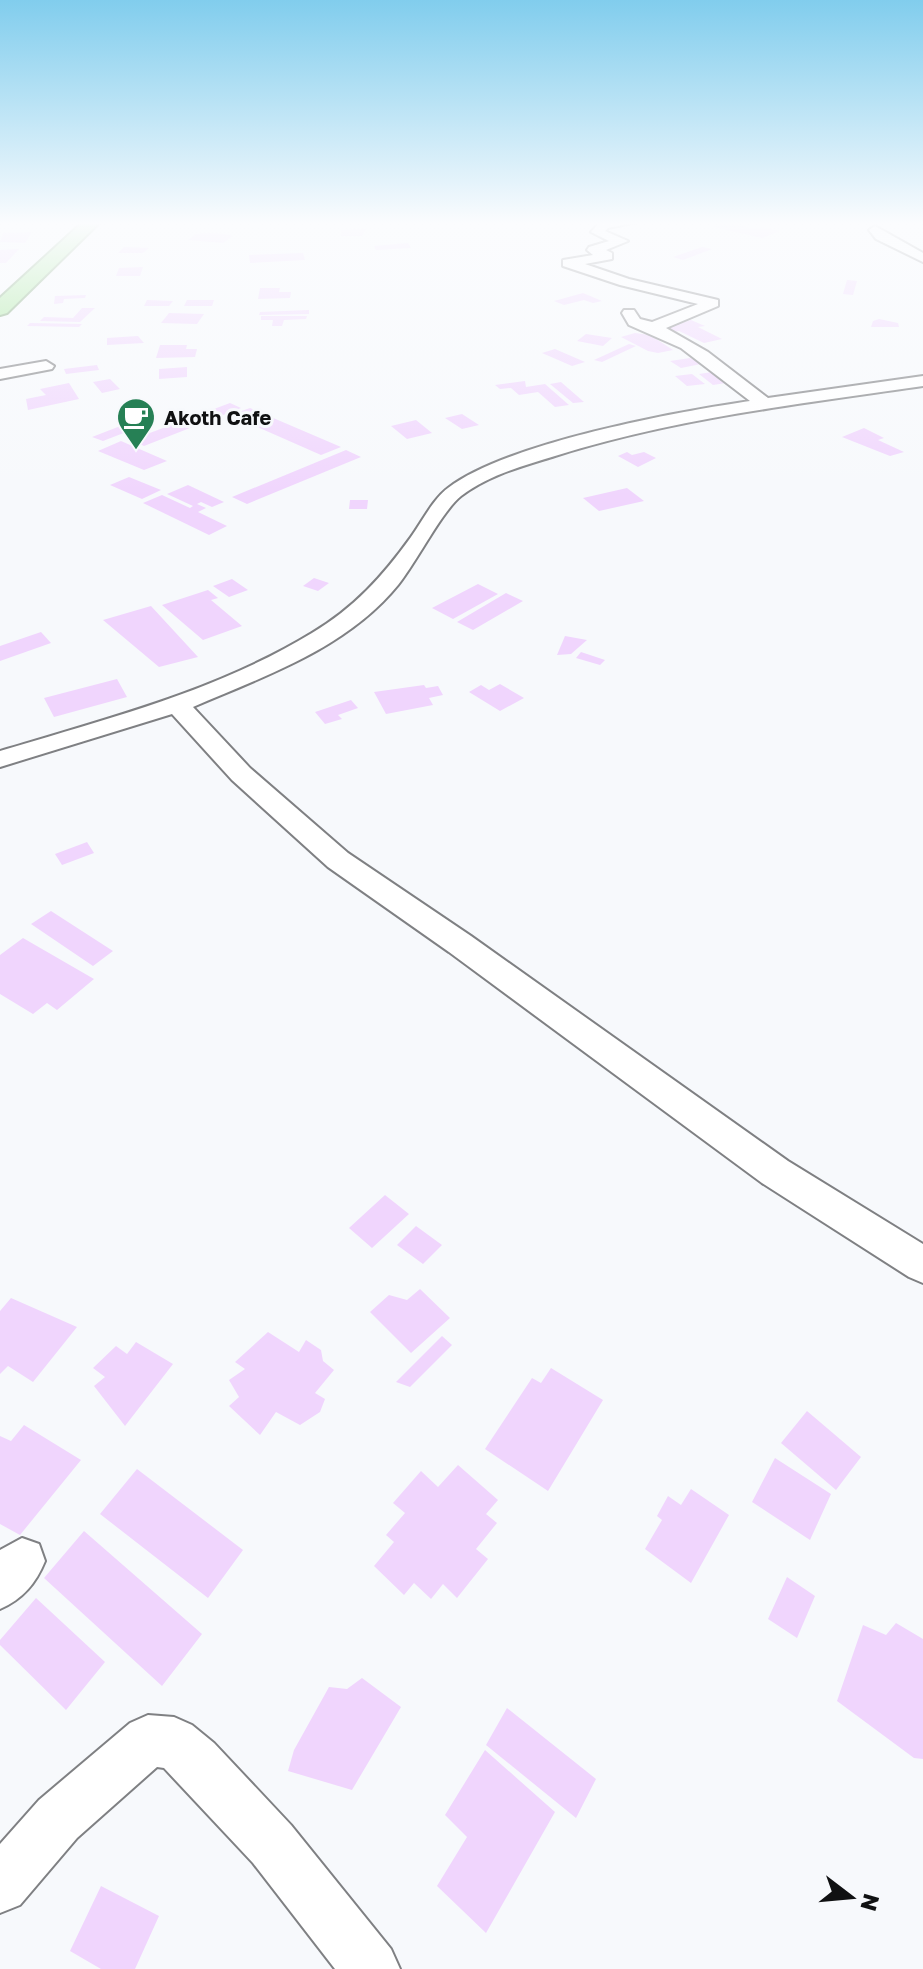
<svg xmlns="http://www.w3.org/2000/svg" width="923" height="1969" font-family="'Golos Text',sans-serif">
  <rect width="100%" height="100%" fill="#f7f9fc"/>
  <path fill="#f0d5fd" d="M725,222L756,229L762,227L780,231L762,238L714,227Z
    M366,229L362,236H341V230Z
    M32,232L25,243L0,242L3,233Z
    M208,233L225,234L233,236L223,243L188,240L196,234Z
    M408,243L411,248L376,250L374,246Z
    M124,247L149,248L143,253H118Z
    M702,247L712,249L683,260L673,257Z
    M19,249L6,263H0V250Z
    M303,253L305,260L250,263L249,255Z
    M143,267L140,276H116L119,268Z
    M847,280L857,281L853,295L843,294Z
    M260,288H280L279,292H291L290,298L258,299Z
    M583,293L602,301L593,303L584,300L564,305L554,301Z
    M86,295L85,298L64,299L63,303L54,304L55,296Z
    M147,300L173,301L169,306H144Z
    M187,300H214L212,306H184Z
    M82,308H95L80,322L40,321L44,317L73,318Z
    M309,310V314L259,315L260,312Z
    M169,313L204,314L197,324L161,323Z
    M261,316H307L306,319L284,320L282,326H272L273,320H261Z
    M879,319L898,323L899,327H871L873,321Z
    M691,320L705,326L698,327L722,339L704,343L679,331L671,333L663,329Z
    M30,323L82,324L79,327L27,326Z
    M635,333L650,335L673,350L658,353L648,351L621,337Z
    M586,334L612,338L603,346L577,341Z
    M138,336L144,343L107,345V338Z
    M629,344L636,346L602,362L594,360Z
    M160,345H187L186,349H197L195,357L156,358Z
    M555,349L585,362L572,366L542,353Z
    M690,358L701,364L681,368L670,361Z
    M97,365L99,370L66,374L64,369Z
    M187,367V377L159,379V369Z
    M712,372L726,383L713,385L699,374Z
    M692,374L705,384L687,386L675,376Z
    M110,379L120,389L102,393L93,382Z
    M525,381L526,387L545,384L569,405L555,407L538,392L519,395L511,388L500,389L495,385Z
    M561,382L584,402L573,403L550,384Z
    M69,383L79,399L28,410L26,399L46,395L40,389Z
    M230,403L241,408L144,446L131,440Z
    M250,408L341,447L321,455L230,415Z
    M462,414L479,425L462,429L445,418Z
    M141,418L152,422L103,441L92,437Z
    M416,420L432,433L407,439L391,426Z
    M864,428L884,438L878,440L904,452L890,456L842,437Z
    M121,441L167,461L144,470L98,451Z
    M346,450L361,457L247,504L232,497Z
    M627,452L632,455L644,452L656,458L638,467L618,456Z
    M129,477L161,490L142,499L110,485Z
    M188,485L224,502L212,507L201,502L197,504L206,508L198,512L227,526L209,535L143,503L162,495L190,508L193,506L167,494Z
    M627,488L644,501L599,511L583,498Z
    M350,500H368L367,509H349Z
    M314,578L329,583L318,591L303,586Z
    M232,579L248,590L229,597L213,586Z
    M478,584L498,594L453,619L432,608Z
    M208,590L218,598L211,600L242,626L203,640L162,605Z
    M506,593L523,601L473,630L457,622Z
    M151,606L198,657L159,667L103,620Z
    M41,632L51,643L0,661V646Z
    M565,636L587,640L571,654L557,655Z
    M581,652L605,660L600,665L576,658Z
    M117,679L127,697L54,717L44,698Z
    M500,684L524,698L500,711L469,692L481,685L489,690Z
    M424,685L426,688L438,686L443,695L429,698L433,705L386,714L374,692Z
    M351,700L358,708L338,715L342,719L325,724L315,712Z
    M87,842L94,853L62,865L55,854Z
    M51,911L113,951L93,966L31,924Z
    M23,938L94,979L57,1010L47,1003L33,1014L0,994V955Z
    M385,1195L409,1214L372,1248L349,1228Z
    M416,1226L442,1245L423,1264L397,1245Z
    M420,1289L450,1318L411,1353L370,1312L389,1295L407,1300Z
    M11,1298L77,1327L33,1382L8,1366L0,1374V1311Z
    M268,1332L299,1352L306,1340L321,1350L323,1361L334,1370L315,1393L325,1399L320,1412L300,1425L276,1412L260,1435L229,1406L239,1397L229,1380L245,1369L235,1362Z
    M442,1336L452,1345L410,1387L396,1382Z
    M136,1342L173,1364L125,1426L94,1386L105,1377L93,1368L116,1346L127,1354Z
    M551,1368L603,1400L548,1491L485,1449L532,1378L541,1383Z
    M807,1411L861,1457L836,1490L781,1443Z
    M24,1425L81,1460L20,1535L0,1524V1436L11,1441Z
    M775,1458L831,1494L810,1540L752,1502Z
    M458,1465L498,1500L486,1514L497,1523L476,1549L488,1559L457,1598L443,1584L431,1599L414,1583L404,1595L374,1566L394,1542L386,1535L405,1513L393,1503L421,1471L438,1487Z
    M137,1469L243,1550L208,1598L100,1514Z
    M691,1489L729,1515L691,1583L645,1549L662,1520L657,1516L668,1496L681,1505Z
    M84,1531L202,1634L162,1686L44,1578Z
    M787,1577L815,1596L797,1638L768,1619Z
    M36,1598L105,1662L66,1710L0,1645V1640Z
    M896,1623L923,1639V1759L914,1758L837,1701L863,1625L886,1635Z
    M362,1678L401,1707L352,1790L288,1771L294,1750L329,1687L347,1689Z
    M507,1708L596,1779L576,1818L486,1745Z
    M485,1750L555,1812L486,1933L437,1886L467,1837L445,1815Z
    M101,1886L159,1916L135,1969H101L70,1951Z"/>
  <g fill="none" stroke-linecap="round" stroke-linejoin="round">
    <defs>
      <path id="street" d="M610,221H642L608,228L605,231L628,241L606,250L612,253V259L585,264L629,279L718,300V306L666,328L708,352L768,398L923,376V386C800,404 675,418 555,456C523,466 488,475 461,496C442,511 416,563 398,585C347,648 265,676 193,707L250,768L348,853L471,936L788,1161L923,1244V1283L909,1277L762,1183L449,952L328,867L232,780L172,714L0,767V751C106,719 217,691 312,633C354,608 383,576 411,537C422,522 433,499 448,488C507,443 675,412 750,401L681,348L629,325L622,313L624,310H634L640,319L652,322L698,304L620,285L563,266V260L593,255L587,250L589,247L609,241L591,232L600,222Z
        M875,226L923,253V262L876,239L869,230Z
        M46,361L54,366L52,369L0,379V369Z
        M22,1538L39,1544L45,1561C36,1583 23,1599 0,1609V1550Z
        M148,1715L174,1717L192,1725L214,1743L291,1825L391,1949L400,1969H335L253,1863L164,1768L157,1767L77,1838L20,1905L0,1913V1844L39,1800L130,1723Z"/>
      <path id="highway" d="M84,221H101L7,313L0,315V298Z"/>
    </defs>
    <use href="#street" stroke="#7f8083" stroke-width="4"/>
    <use href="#highway" stroke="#6c9a65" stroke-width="4"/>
    <use href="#street" fill="#fff" fill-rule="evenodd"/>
    <use href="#highway" fill="#9de491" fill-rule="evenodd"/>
  </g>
  <linearGradient id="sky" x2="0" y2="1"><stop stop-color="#81cded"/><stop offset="0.45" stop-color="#fbfcfe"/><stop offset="1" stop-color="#fbfcfe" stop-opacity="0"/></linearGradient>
  <rect width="923" height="496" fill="url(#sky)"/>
  <defs>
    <symbol id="cafe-pin" viewBox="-11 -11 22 30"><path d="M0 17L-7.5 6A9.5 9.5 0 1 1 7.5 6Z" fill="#268055" stroke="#f7f9fc"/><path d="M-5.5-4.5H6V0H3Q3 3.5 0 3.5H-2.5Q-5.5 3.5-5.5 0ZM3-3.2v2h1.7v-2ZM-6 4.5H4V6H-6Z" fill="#fff"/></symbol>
  </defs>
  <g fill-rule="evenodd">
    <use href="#cafe-pin" x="114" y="395" width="44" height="60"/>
  </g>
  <g text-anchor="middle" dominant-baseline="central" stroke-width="6" stroke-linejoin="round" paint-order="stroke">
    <g font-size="20" font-weight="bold" fill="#101112" stroke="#f7f9fc" text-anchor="start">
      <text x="164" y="417">Akoth Cafe</text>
    </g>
  </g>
  <g transform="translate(851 1897) rotate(106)" stroke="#f7f9fc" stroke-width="6" paint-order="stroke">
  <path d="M0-6L14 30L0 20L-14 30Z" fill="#101112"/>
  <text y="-12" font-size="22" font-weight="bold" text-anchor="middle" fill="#101112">N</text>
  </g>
</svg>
